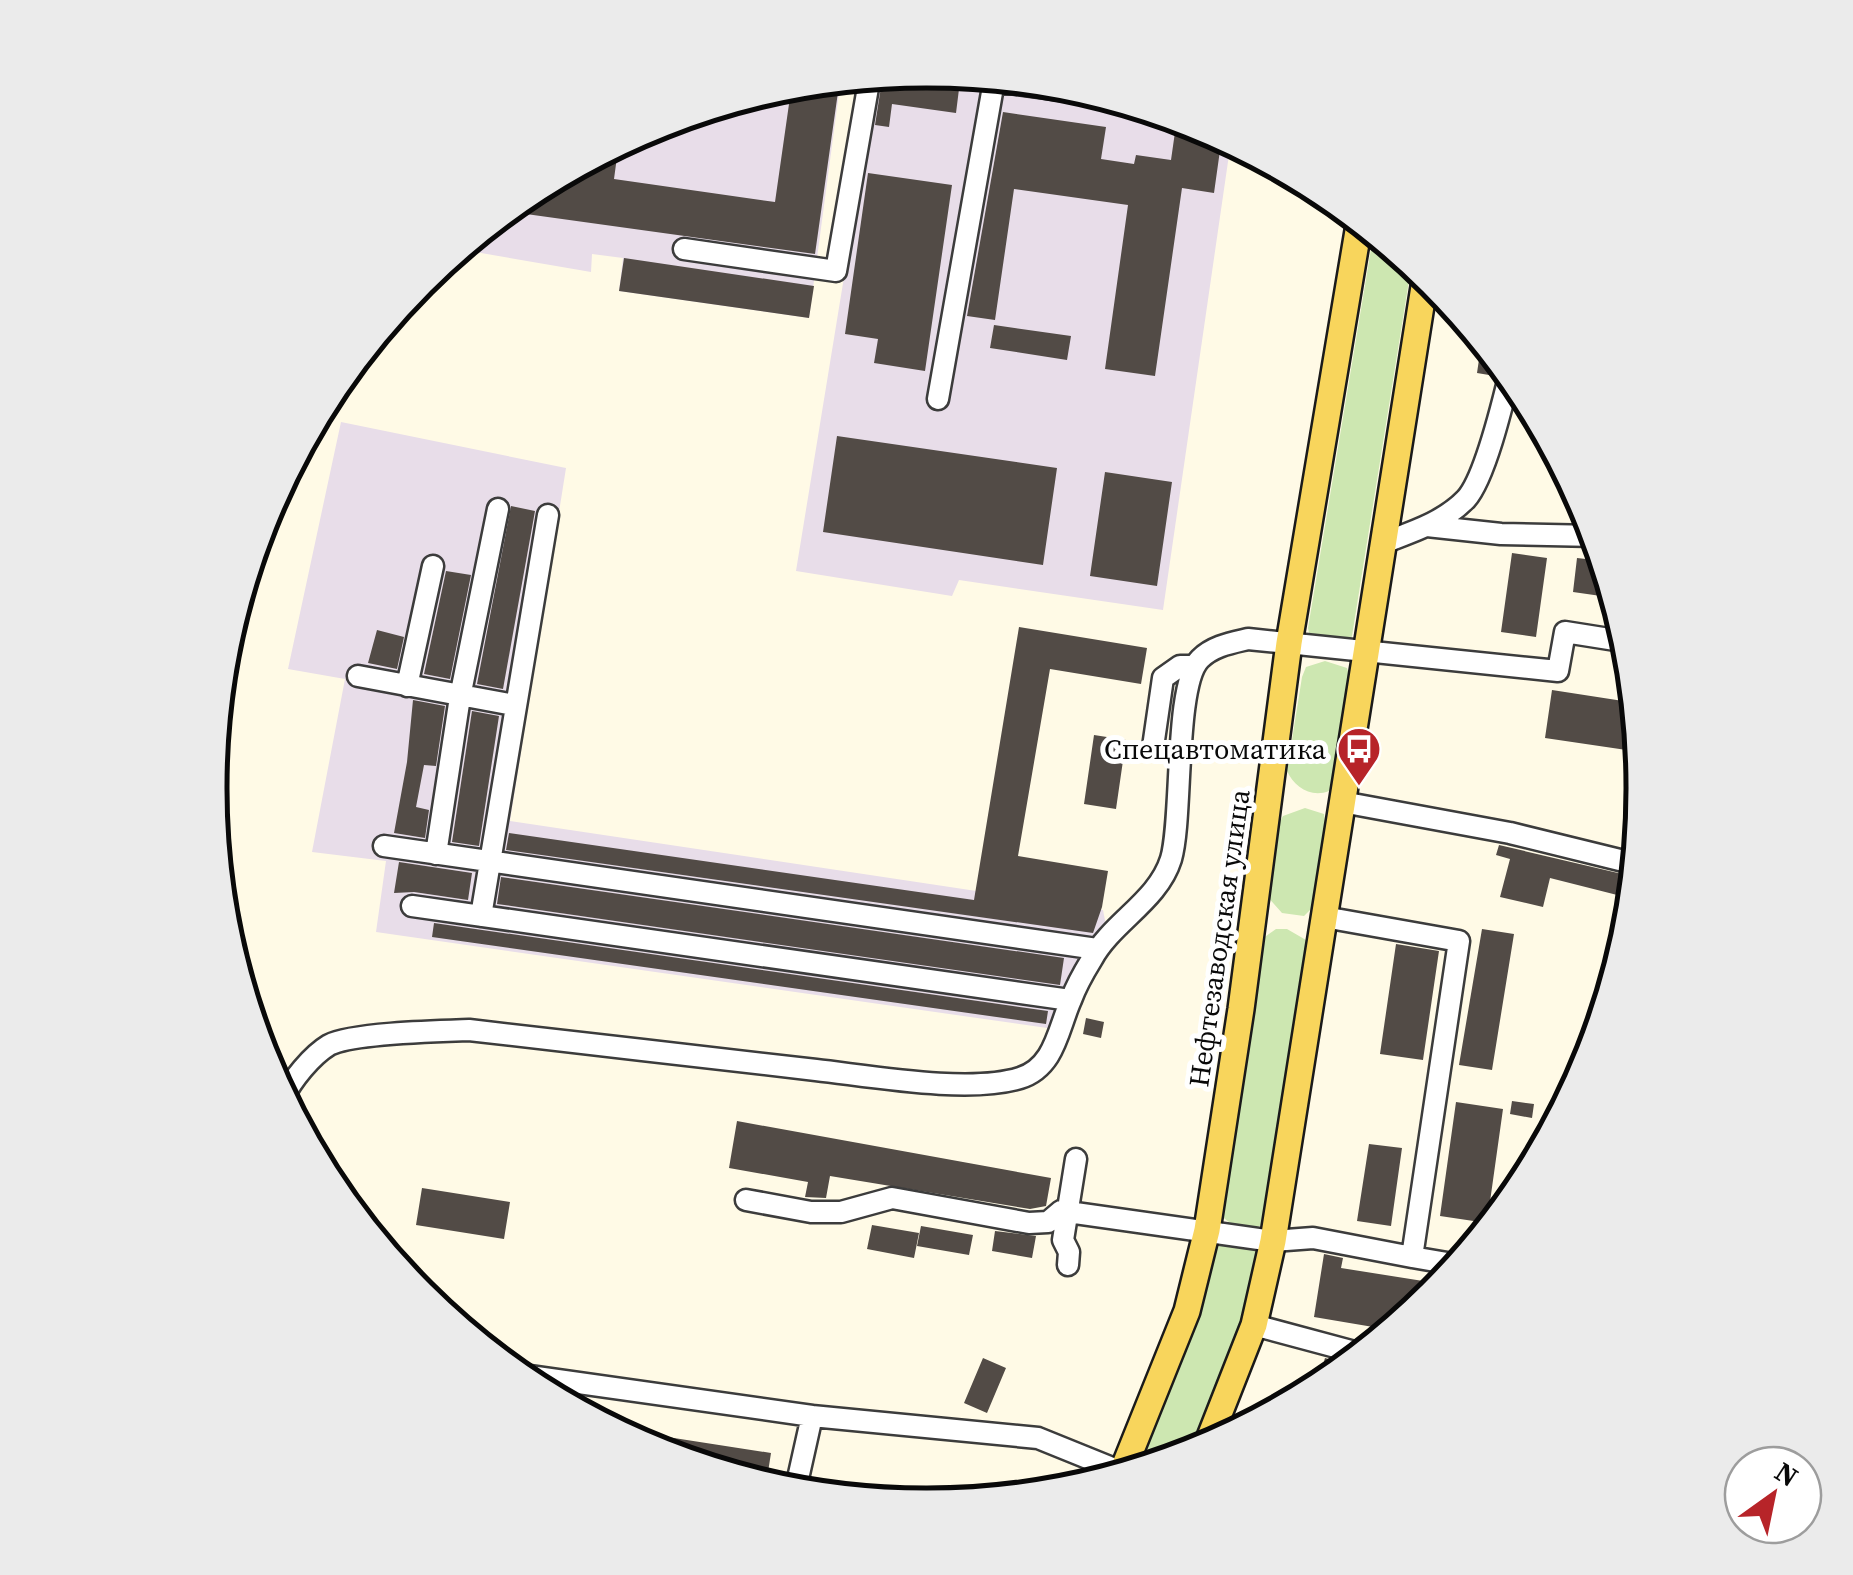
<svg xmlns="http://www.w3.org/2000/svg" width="1853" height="1575" font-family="'Source Serif 4',serif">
  <rect width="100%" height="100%" fill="#fffae6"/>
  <path fill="#e8dde9" d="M927,70L1067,84L1202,125L1231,141L1163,610L959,580L952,596L796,571L877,75Z
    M841,78L809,318L619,291L623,258L592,254L591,272L458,249L528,191L652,124L787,84Z
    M341,422L566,468L510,821L1103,910L1110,946L1076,1007L1068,1031L376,932L386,861L312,852L345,679L288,669Z"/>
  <path fill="#cde7b1" d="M1374,231L1412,262L1352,636L1350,641L1310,638L1308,628Z
    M1325,661L1347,668L1349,675L1333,782L1329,791C1311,798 1294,787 1287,771L1302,677L1306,667Z
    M1305,808L1324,814L1325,822L1314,906L1304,916L1282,913L1267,896L1278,825L1283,816Z
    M1276,929H1287L1306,940L1307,952L1266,1221C1253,1235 1231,1227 1221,1215L1262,939Z
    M1228,1240L1250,1245L1256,1251L1257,1262C1241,1329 1216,1390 1190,1454L1135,1471L1216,1244Z"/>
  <path fill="#524b46" d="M903,72L960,81L956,113L892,104L889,127L875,125L883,74Z
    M840,78L815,254L504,211L528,191L619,142L614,179L775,202L792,83Z
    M1003,112L1106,127L1101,159L1134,164L1136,155L1171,160L1177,118L1222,136L1214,193L1182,188L1155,376L1105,369L1128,205L1014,189L995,320L967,316Z
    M868,173L952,185L925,371L874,363L878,339L845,334Z
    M624,258L814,286L809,318L619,291Z
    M994,325L1071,336L1067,360L990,348Z
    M1482,339L1498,358L1495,376L1477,373Z
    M837,436L1057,468L1043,565L823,532Z
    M1105,472L1172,482L1157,586L1090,576Z
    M511,506L535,511L503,689L477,684Z
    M1512,553L1547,558L1536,637L1501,632Z
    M1577,558L1604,561L1615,598L1573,592Z
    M446,571L471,575L450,679L424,674Z
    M1019,627L1147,648L1141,684L1050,669L1018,856L1108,871L1102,907L1093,933L506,850L509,833L974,900Z
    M377,630L404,637L397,669L368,663Z
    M1552,690L1636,703L1640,752L1545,738Z
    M413,700L445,706L436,766L424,765L416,807L429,810L425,838L394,833L407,762Z
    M472,711L499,716L479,846L452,842Z
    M1094,735L1126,740L1116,809L1084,804Z
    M1499,845L1635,877L1633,899L1550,878L1543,907L1500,897L1510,859L1496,855Z
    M399,862L472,873L468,900L414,892L394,893Z
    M501,877L1064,958L1060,985L497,904Z
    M434,923L1048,1011L1046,1024L432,937Z
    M1482,929L1514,934L1492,1070L1459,1065Z
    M1396,944L1439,951L1423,1060L1380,1054Z
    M1086,1018L1104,1022L1101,1038L1083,1034Z
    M1512,1101L1534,1104L1532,1118L1510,1114Z
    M1456,1102L1503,1109L1487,1223L1440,1216Z
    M737,1121L1051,1178L1046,1206L1030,1209L830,1176L826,1198L805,1197L808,1182L729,1168Z
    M1369,1144L1402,1148L1391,1226L1357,1221Z
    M422,1188L510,1202L504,1239L416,1225Z
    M872,1225L919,1233L914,1258L867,1249Z
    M921,1226L973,1235L969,1255L917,1246Z
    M995,1231L1036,1236L1032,1258L992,1251Z
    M1324,1254L1343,1258L1341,1268L1442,1284L1391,1330L1314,1317Z
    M983,1358L1006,1368L987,1413L964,1403Z
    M1325,1358L1349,1365L1316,1389Z
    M616,1429L771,1453L766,1485L651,1450Z"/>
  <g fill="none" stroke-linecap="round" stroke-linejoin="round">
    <defs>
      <path id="minor" d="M684,249L836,271L870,76
        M938,399L994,81L1106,96
        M1427,526L1501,534L1596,536
        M1383,543C1412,532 1444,522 1466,499C1485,478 1503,402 1510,373
        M358,676L514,705
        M407,686L433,566
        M1153,747L1163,678L1180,666H1194
        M1342,802L1510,833L1636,864
        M384,846L1097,949
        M436,854L460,697L498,509
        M412,906L1070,1000
        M481,916L548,515
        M1324,917L1459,941L1412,1257L1459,1265
        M283,1098C292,1080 311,1056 329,1045C352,1033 440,1031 469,1030C585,1043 700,1057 816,1070C870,1076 969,1094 1020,1078C1055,1067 1058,1029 1071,1000C1076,986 1084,972 1092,959C1112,922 1158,901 1171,859C1183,819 1174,685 1200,659C1213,646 1231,643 1248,639L1558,671L1565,632L1628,642
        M746,1200L811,1212H841L892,1198L1029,1223L1048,1222L1061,1211L1273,1241L1313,1238L1412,1257
        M1068,1265L1069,1252L1063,1240L1076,1159
        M1254,1325L1362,1354
        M515,1374L812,1416
        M795,1492L812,1416L1038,1438L1122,1472"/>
      <path id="major" d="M1206,1447L1254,1325L1273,1241L1426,274
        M1121,1475L1187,1311L1207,1230L1241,1009L1289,643L1360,219"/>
    </defs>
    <use href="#minor" stroke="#3c3c3c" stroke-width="25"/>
    <use href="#major" stroke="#1a1a1a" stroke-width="30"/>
    <use href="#minor" stroke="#fff" stroke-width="20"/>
    <use href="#major" stroke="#f8d55c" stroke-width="25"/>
  </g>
  <defs>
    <symbol id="bus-pin" viewBox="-11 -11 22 30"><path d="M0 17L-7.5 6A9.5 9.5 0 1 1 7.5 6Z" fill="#b72429" stroke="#fff"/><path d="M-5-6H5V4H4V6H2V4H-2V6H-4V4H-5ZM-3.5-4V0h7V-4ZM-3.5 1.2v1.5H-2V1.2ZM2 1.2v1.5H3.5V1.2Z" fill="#fff"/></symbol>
  </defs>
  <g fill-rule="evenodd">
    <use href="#bus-pin" x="1334" y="724" width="50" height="68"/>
  </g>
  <g text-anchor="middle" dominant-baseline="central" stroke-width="10" stroke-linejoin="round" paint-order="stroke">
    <g font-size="28" fill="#090909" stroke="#fff" text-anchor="end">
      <text x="1326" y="749">Спецавтоматика</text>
    </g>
    <g font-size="28" fill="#090909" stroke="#fff">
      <text transform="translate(1219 938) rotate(-82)">Нефтезаводская улица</text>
    </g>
  </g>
  <path d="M0 0H1853V1575H0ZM926 88H927A699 699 0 0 1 1626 787V789A699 699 0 0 1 927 1488H926A699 699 0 0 1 227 789V787A699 699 0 0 1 926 88Z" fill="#ebebeb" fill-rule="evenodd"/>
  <path fill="none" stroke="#090909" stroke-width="5" d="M926 88H927A699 699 0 0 1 1626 787V789A699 699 0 0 1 927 1488H926A699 699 0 0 1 227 789V787A699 699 0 0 1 926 88Z"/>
  <g transform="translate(1773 1495) rotate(33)"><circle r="48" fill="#ffffff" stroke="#9d9d9d" stroke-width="2.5"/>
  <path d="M0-8L18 38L0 25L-18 38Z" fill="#b72429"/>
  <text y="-15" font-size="28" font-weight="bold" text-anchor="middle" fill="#090909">N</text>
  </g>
</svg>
